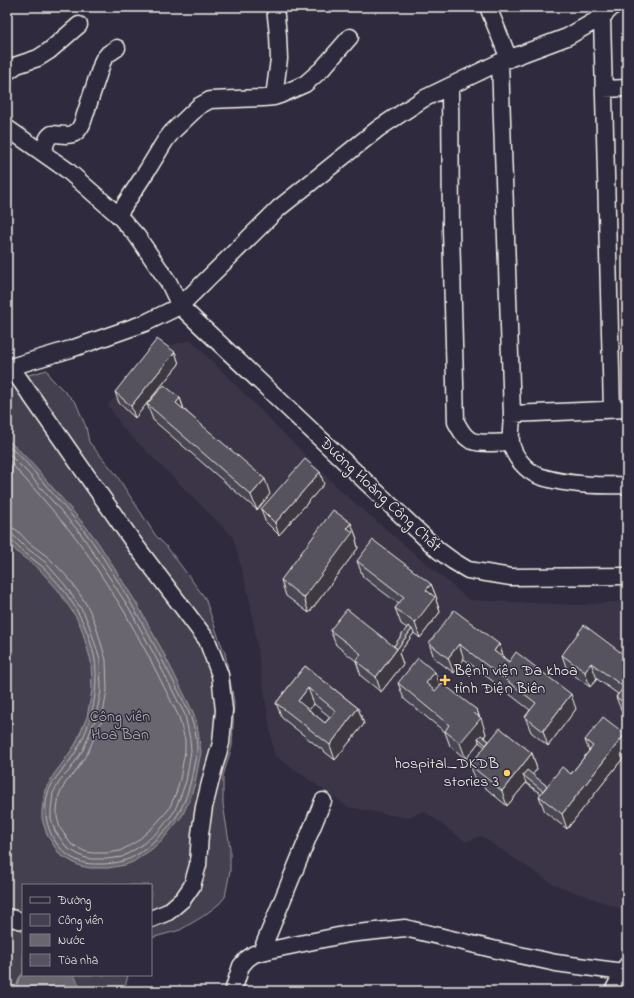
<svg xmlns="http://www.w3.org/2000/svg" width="634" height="998" font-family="'Indie Flower',sans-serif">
  <rect width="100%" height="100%" fill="#2f2a3d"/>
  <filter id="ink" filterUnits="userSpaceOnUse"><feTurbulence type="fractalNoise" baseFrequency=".025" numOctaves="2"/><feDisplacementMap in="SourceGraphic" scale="8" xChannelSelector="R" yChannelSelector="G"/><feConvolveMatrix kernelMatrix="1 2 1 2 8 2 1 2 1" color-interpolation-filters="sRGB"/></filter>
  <g filter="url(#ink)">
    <path fill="#3b3647" d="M191,340L341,491L469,600L580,605L627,601V911L553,884L481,836L466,842L424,811L407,818L348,807L274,755L250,601L233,537L122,427L108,405L157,349Z"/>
    <path fill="#454050" stroke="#9c989c" d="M47,370L50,377L76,403L86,427L89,442L104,460L115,473L156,536L167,547L205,598L219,639L225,653L234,702L232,746L223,776V804L230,848V871L225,897L219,904L202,917L180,930L151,938V885H23V975H128L124,991H7V381Z"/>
    <path fill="#6a6670" stroke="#a19ea0" d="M7,442H10L19,450L35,467L88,529L99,544L137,604L163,652L193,712L197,725L199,738L201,752L195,783L190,799L182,816L165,837L152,849L133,862L125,865L108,868H90L80,866L60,855L47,835L42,819V810L45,790L54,774L61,765L75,745L87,717L92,690L91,661L81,627L76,617L58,590L39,569L18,553L7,541Z
      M23,973V975H74L82,991H15L19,978Z"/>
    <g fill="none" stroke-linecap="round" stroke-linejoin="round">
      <path stroke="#bdb9b8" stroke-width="1" d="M7,446C21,454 32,470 43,482C57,499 72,515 85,532C96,546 105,561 114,575C134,607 152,640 169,673C181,697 198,723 197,751C196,756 195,761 194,765C191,782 187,799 178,814C172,825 162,833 153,842C137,858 122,864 99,864C93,864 86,864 81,862C53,852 40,820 48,793C51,784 57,776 63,769C69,762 75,754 79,746C90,725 96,702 96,678C96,672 96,666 95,660C90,632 75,602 56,581C52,577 48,572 43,567C36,561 28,556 21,550C15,545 14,541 7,539
        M7,452L28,473L81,534L91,549L129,608L155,656L185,715L190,739L191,751L186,781L181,795L174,812L159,831L139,847L122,857L107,859H91L83,857L67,848L55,831L51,818V810L53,793L61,779L69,771L83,750L95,720L101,691L100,659L89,625L84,613L65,585L45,562L24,546L14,536L11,534H7
        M7,459L37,492L76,538L86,552L124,611L150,659L179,717L185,740V751L180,779L176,793L169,809L154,826L136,842L120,851L107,853H92L84,851L71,844L60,828L57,817V810L59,795L66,782L74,774L88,752L101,722L104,708L107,690L106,660L95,623L89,609L81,596L70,580L57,566L49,558L28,542L18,531L13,528H7"/>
      <defs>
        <path id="minor" d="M488,7L509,59
          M602,17L612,410
          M500,62L512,414C512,423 510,433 511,442C513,456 526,471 539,476C565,485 599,486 627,485
          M7,72L17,65L38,58L49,51L79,25
          M450,86L451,228L456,422C460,429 463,436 470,440C479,445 500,442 511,442
          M604,89L627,88
          M274,97L279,59L278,35L275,7
          M7,128L67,170L118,215L137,236L169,283L180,306L438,550L453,561L468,570L511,577L627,576
          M43,153C45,146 46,138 52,134C59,134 71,137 76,132C79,130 81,126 82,124L103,60L108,54L117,48
          M118,215L148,169L165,141L172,132L199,106L210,100L263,98L274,97L280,95L305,84L322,69L350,37
          M11,367L136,546L207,640L220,675L224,710L221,743L213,771L204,807L200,834L198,865L192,886L183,899L168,912L151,919
          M7,368L71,349L145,323L180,306L279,208L379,128L423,99L500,62L567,37L602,17L612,7
          M512,414L627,409
          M7,917L23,921
          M261,952L323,801
          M233,991L241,966L247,959L254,954L270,950L348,934L405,928L501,951L556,963L623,972
          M613,991L627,965"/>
      </defs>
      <use href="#minor" stroke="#f4f1e8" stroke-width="19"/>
      <use href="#minor" stroke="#2f2a3d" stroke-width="16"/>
    </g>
    <path fill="#4a4752" stroke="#f4f1e8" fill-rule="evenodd" d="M175,352L179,364L135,418L119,403L115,392Z
      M180,398L184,409L270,494L257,510L153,420L147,404Z
      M324,484L279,535L265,521L261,509Z
      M351,523L357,539L356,540L358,548L309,613L286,596L281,580Z
      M357,561L431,584L437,599L436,600L440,612L420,638L414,633L399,653L403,664L381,692L361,676L356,661L336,645L330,630L394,646L407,628L401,624L395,608L399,604L363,577Z
      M429,643L499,644L504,658L576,709L548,746L531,732L525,717L530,710L464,659L454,673L434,658Z
      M562,655L627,657V716L622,712L616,697L618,694L597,679L590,687L567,670Z
      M305,666L358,708L364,724L335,760L282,718L276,703ZM314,704L330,717L325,723L309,710Z
      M398,683L440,686L477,710L486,734L484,737L489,741L532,753L537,769L532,775L547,786L571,774L589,751L585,740L625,734L627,740V753L567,829L545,812L539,796L541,794L526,783L507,806L476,780L470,765L485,747L479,742L466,759L450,746L445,732L404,699Z"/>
    <path fill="#3c3942" stroke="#f4f1e8" d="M175,352L179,364L135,418L131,406Z
      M180,398L185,413L176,403Z
      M320,472L324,484L279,535L275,523Z
      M265,479L270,494L257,510L251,495Z
      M351,523L357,539L356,540L358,548L309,613L304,598Z
      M431,584L437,599L436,600L440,612L420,638L415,623L426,590Z
      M412,629L414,633L399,653L403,664L381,692L376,677Z
      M459,644L464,659L454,673L448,658Z
      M499,644L504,659L494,651Z
      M591,663L597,679L590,687L585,672Z
      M435,672L441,687L431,699L426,683Z
      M308,688L314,704L303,717L298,701Z
      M571,694L576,709L548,746L543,731Z
      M358,708L364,724L335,760L330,745Z
      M477,710L480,719L481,718L486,734L481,740L478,738L479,742L466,759L460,743L474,713Z
      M625,734L627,740V753L567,829L562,814Z
      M532,753L537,769L529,779L523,775L526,783L507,806L502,791Z"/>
    <path fill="#56525f" stroke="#f4f1e8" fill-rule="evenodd" d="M157,339L175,352L131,406L115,392Z
      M164,385L180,398L176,403L265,479L251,495L147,404Z
      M305,459L320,472L275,523L261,509Z
      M333,510L351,523L347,528L353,532L304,598L281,580Z
      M373,540L431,584L426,590L435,597L415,623L395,608L404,597L357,561Z
      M347,609L397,649L376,677L356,661L361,654L330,630Z
      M454,610L499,644L494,651L509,662L516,652L571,694L543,731L525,717L536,703L459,644L448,658L429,643Z
      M584,625L627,657V705L616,697L624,687L591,663L585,672L562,655Z
      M408,626L412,629L397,649L394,646Z
      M418,658L435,672L426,683L435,691L442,683L477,710L474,713L481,718L460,743L445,731L449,725L398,683Z
      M305,666L358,708L330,745L276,703ZM308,688L336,711L325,723L298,701Z
      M603,717L625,734L562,814L539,796L562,767L571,774L593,746L585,740Z
      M500,728L532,753L502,791L470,765Z
      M481,735L489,741L486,745L478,738Z
      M527,770L547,786L543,791L523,775Z"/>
  </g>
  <g fill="#ffd166" stroke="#2f2a3d" stroke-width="1.5">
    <path d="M443 674h4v4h4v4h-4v4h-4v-4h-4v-4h4z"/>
    <circle cx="507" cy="773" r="4"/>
  </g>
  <g text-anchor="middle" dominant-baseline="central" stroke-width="3" stroke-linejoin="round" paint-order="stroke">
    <g font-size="16" fill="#f4f1e8" stroke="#2f2a3d">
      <text transform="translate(380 495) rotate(43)">Đường Hoàng Công Chất</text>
    </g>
    <g font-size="16" fill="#f4f1e8" stroke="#2f2a3d" text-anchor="start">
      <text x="454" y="671">Bệnh viện Đa khoa<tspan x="454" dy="18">tỉnh Điện Biên</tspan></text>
      <text x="499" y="764" text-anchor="end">hospital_DKDB<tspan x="499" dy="18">stories 3</tspan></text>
    </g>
    <g font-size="16" fill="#b7b3b3" stroke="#2f2a3d">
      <text x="120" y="717">Công viên<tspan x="120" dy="18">Hoa Ban</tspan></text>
    </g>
  </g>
  <rect width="634" height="998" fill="none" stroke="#2f2a3d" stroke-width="24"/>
  <rect x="12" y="12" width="610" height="974" fill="none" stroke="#f4f1e8" stroke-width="1.5" filter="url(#ink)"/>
  <rect x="22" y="884" width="130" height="92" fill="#2f2a3d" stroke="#7e7a81"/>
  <rect x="30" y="897" width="20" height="6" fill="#2f2a3d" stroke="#7e7a81"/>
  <text x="58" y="904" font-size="12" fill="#f4f1e8">Đường</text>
  <rect x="30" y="914" width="20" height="12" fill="#454050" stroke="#7e7a81"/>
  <text x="58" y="924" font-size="12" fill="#f4f1e8">Công viên</text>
  <rect x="30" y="934" width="20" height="12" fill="#6a6670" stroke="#7e7a81"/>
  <text x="58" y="944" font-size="12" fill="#f4f1e8">Nước</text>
  <rect x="30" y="954" width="20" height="12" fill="#56525f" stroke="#7e7a81"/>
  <text x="58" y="964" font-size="12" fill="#f4f1e8">Tòa nhà</text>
</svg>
